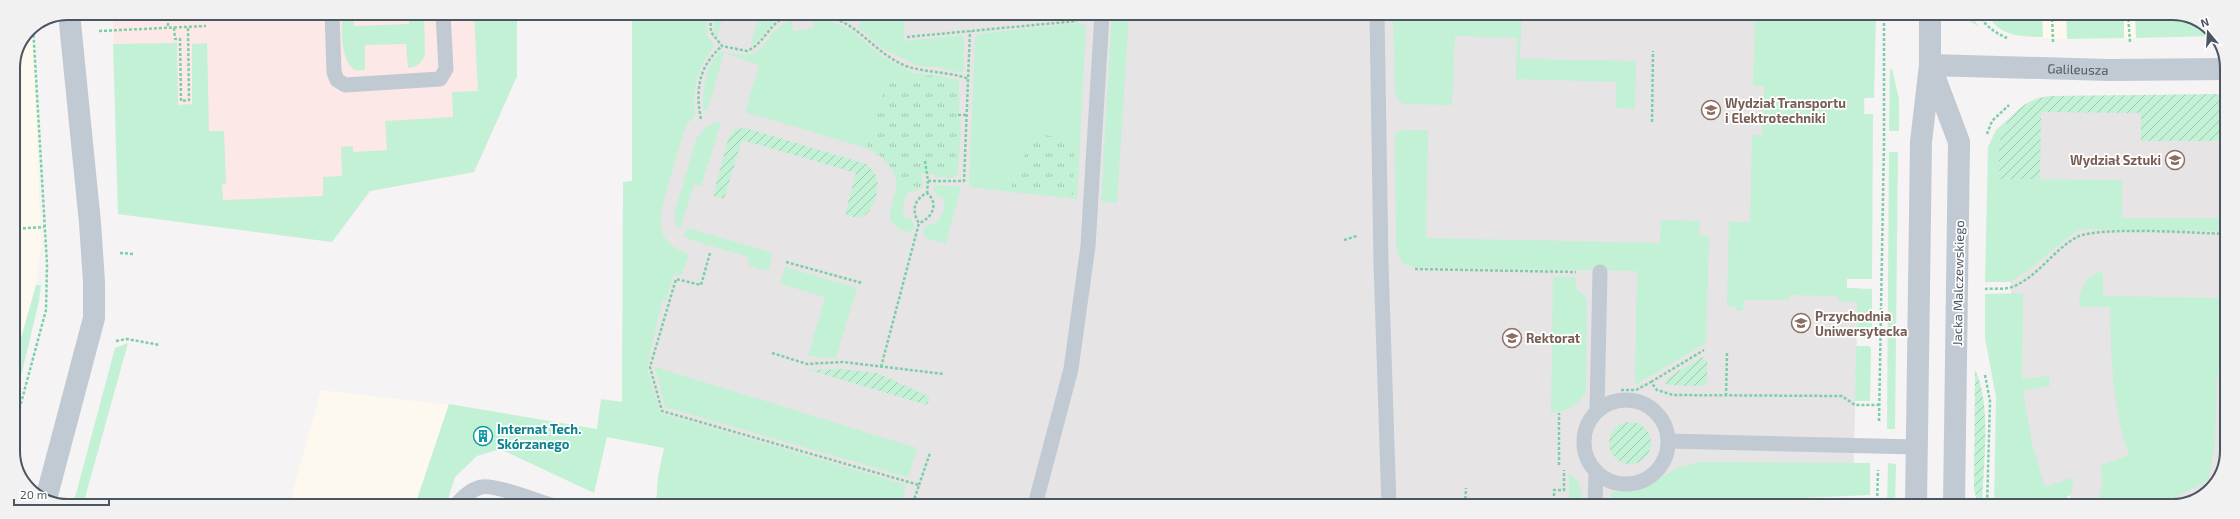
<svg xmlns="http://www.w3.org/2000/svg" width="2240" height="519" font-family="'Exo 2',sans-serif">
  <defs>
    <pattern id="park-tufts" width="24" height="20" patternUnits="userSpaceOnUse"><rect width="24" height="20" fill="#c3f1d5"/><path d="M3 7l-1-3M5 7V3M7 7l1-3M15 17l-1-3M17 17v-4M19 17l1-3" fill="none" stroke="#a0c6b0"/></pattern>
    <pattern id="garden-furrows" width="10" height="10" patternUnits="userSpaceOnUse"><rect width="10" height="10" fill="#c3f1d5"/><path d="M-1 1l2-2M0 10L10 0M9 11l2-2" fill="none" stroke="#a0c6b0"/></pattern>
  </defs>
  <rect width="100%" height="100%" fill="#f5f3f3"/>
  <path fill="#fdf9ef" d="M1988,14H2183L2214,32L2215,36L2067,39L2022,37L2013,35L1995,26Z
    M33,27L41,248L35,288L13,366V68L29,29Z
    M321,390L450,405L435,505H289Z"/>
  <path fill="#e6e4e5" d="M638,13L1865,14L1863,268L1847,279V288H1858L1853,495L1662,504L1661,506L853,505L639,429Z
    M2227,94L2226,462L2208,493L2172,506H2076L2068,493L2050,506L2010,389L2011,265L1996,244L2001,137L2025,104L2040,97Z"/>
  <path fill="#fce8e6" d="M110,13H517V76L474,172L370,191L332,242L118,214L113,15Z"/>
  <path fill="#c3f1d5" d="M343,13H353L354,26L409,24V13H424L425,54C422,63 417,67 408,68L406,44L365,45V70C363,70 358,71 356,70C341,66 340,25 343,13Z
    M474,13H517V76L474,172L370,191L332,242L118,214L113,44L177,43L178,105L192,104V44L207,43L209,131H224L226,184H222L223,200L323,196V177L342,176L341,147L353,146V152L387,150L385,121L453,117L452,92L478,91Z
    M632,13H706L707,36L714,46C697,68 692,88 695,115L690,120L685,128C679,146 674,164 669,182C660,213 649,241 689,254L681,276L674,274L666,300L662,301L647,368L660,413L906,485L902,502L908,505H661L656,504L658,476L664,448L607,437L594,493L500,449L477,456L455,477L446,505H415L449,404L597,429L601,399L622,402L623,182L632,181Z
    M714,13H724L717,38L714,30Z
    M760,13L786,14C770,19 765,39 750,46Z
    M833,13H898L904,18V41L962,35L964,40L963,73L938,67L918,66L884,49L858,27L861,22L851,16L849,20Z
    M1112,14H1129L1117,203L1101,201Z
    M1393,14H1522L1520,59L1636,61L1635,109L1616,108V82L1516,79L1517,38L1455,36L1452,105L1403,104L1397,98L1395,90Z
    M1755,14H1876L1874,98H1864V114H1873L1872,279H1847V288L1872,289V328L1869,330H1857V302L1838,301V296L1789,295V300H1744L1743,311H1736V307L1727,306L1729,222H1750L1752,135H1762L1764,86H1753Z
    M1965,14H1971L1978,26L1971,22Z
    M1988,14H2042L2043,37C2022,37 1997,36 1988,14Z
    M2066,14H2124V38L2067,39Z
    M2135,14H2183L2214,32L2215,36L2136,38Z
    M813,18L839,24L852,31L883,57L913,73L936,75L887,80L866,148L745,112L759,65L724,53L708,109L703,111C703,88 704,69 720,51C774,66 758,31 792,20L793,31L814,28Z
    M1080,23L1086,26L1077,199L969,187L975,40L978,34Z
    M1890,69H1892L1899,99V131H1889Z
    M2025,104L2003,131L1999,179L2122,180V218H2226V231L2083,229L2075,232L2027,271L2011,282H1985L1988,147L1996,130Z
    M959,120L961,124L958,174L952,178L935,177L931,173L954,172Z
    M717,122L721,123L701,186L694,184L681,226L677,229L674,214L697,137L706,127Z
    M1402,130H1428L1426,238L1660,243L1661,220L1700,221L1699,235L1709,236L1706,343L1635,385L1637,271L1413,267L1403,264L1398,255L1396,245L1395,136L1397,132Z
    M1889,152H1898L1895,429H1887Z
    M938,185L961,187L946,244L926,238L923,234L925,227L932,223L935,224C943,216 946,207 943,197H938L933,188Z
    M897,186L923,187L915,192L912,190C903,196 902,209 904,218H910L915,226L911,232L900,230L890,220V210Z
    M688,228L773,253L768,271L748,265L749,257L691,240L683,236Z
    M785,267L857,288L836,358L808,356L825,297L780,284Z
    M2103,272V296L2226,298V361L2219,369L2217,376L2215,441L2209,478C2203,487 2159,504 2147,506C2131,508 2113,506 2097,506L2103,481L2100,466L2129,455C2112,406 2111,358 2110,307H2079C2079,291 2085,273 2103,272Z
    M1553,277H1575L1577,290L1586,297L1587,301L1586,392C1579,404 1564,413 1551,413Z
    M36,285H41L39,301L13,410V367Z
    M2023,293L2022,379L2049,376L2050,386L2023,391L2032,443L2045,487L2071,478L2073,484L2072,493L2056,506H1994L1996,397L1985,338V294Z
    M128,343L83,505H73L115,348Z
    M1856,346H1869L1871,348L1870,401H1855Z
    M655,367L917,448L908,477L665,407Z
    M2226,398V462L2215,480L2222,459Z
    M1699,462L1870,463V495L1662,504L1661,506H1633V504L1613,503L1611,500L1612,492L1639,490L1677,468Z
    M1888,463L1896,464L1895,506H1887Z
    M1569,473C1582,482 1582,491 1581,506H1558V498H1569Z
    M2215,481L2208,493L2172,506H2162L2205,490Z"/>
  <path fill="url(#park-tufts)" d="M936,75L959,80V123L954,172L921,174L923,187L897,186C894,165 884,157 866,148L887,80Z
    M1034,133L1074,140L1073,195L1011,187Z"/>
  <path fill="url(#garden-furrows)" d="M2227,94V141H2141V113L2041,112L2040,179H1999C2000,165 1997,146 2002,133C2010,112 2028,99 2049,96Z
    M746,128L866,164C870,167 874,171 876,176C881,186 874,211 863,216C857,219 851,216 845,214L856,173L742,140L724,199L713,196L729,136L735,129Z
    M1702,357L1707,360V383L1701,386L1666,385L1667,378Z
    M839,369L877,373L930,397L927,405L809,370Z
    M1975,370C1992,402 1983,469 1982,506H1978L1974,489Z
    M1609 443a21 21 0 1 1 42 0a21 21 0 1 1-42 0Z"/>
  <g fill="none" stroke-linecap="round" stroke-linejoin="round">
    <path stroke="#7ad0a6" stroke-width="2.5" stroke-dasharray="3 2" stroke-linecap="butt" d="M168,13V28
      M291,13L292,19H308
      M710,13L711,32L722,46L747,51C764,44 769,24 785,17C792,14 802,14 809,14C854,13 869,51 906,66C926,73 947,71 969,79
      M1979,14C1986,27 1994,32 2007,38
      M2052,14L2053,42
      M2128,14L2130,42
      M174,28L175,39H180L181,101L189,100L188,27
      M99,31L206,26
      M907,37L1077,21
      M958,115H967
      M701,119C695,89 699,66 722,46
      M1652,122L1653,51
      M1987,134L1992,121L2009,105
      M925,161L928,181L927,193C914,199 911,211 919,223C933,218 939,203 927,193
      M928,181H964L970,31
      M14,212V229
      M13,229L44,227
      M1344,240L1357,236
      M120,253L134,254
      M710,253L701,285L676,279L650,367L662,411L919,485L913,503L916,505
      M786,262L862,283
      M1415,269L1576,272
      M1985,289C1993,288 2004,290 2012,287C2038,277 2053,250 2077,237C2099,226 2197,233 2226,234
      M116,341L127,339L160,345
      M772,353L807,364L843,362L944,374
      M881,367L919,223
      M1985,375L1990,401L1987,506
      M1651,382L1704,350
      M1621,390H1636L1651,382L1657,390L1673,395L1842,396L1855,405H1879
      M1726,396L1727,353
      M1879,421L1884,142V14
      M13,433L46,310L47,264L33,27
      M1559,465V413
      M919,485L930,453
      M1431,504L1465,505L1466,488
      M1554,506V490H1564V470
      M1877,506L1878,470"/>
    <path stroke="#c1cad2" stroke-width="15" d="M332,13L334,72L337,80L345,85L440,79L446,69L443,13
      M1377,14L1381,263L1389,506
      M1584 442a42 42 0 1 1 84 0a42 42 0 1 1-84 0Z
      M1597,410L1600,272
      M1669,441L1917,447
      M456,505C463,497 470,490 481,487C494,484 537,501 551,505
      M1035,505L1071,369L1088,246L1102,14
      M1595,506L1596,471"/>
    <g stroke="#c1cad2" stroke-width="22">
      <path id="s1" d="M1930,65L2109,70L2227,69"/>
      <path d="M46,499L94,318V282L90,223L69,13"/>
    </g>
    <path stroke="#c1cad2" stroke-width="22" d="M1930,65L1959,142L1954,506
      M1916,506L1921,142L1930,65V14"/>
  </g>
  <defs>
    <symbol id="university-ring" viewBox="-11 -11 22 22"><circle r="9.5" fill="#fff" stroke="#8d6e63" stroke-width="1.5"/><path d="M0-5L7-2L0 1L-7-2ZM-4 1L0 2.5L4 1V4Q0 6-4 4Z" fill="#8d6e63"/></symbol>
    <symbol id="building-ring" viewBox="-11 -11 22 22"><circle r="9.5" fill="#fff" stroke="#0f9aa8" stroke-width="1.5"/><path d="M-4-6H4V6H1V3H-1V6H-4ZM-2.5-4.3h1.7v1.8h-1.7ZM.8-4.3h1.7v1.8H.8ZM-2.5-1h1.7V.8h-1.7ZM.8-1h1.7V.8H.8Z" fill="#0f9aa8"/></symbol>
  </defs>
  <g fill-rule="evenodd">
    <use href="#university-ring" x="1700" y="99" width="22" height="22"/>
    <use href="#university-ring" x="2164" y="149" width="22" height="22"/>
    <use href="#university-ring" x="1790" y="312" width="22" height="22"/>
    <use href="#university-ring" x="1501" y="327" width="22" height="22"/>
    <use href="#building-ring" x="472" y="425" width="22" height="22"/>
  </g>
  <g text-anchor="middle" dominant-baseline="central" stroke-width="3.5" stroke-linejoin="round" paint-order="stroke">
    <g font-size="13" fill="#4a5661" stroke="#fff">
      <text stroke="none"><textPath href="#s1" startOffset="148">Galileusza</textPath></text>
      <text transform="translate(1958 283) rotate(-89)">Jacka Malczewskiego</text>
    </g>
    <g font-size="13" font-weight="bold" fill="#785e54" stroke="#fff" text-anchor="start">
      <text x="1725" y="103">Wydział Transportu<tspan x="1725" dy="15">i Elektrotechniki</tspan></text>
      <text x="2161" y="160" text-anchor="end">Wydział Sztuki</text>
      <text x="1815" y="316">Przychodnia<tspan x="1815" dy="15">Uniwersytecka</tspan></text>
      <text x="1526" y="338">Rektorat</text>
    </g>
    <g font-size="13" font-weight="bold" fill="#0d838f" stroke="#fff" text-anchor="start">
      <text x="497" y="429">Internat Tech.<tspan x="497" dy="15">Skórzanego</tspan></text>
    </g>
  </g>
  <path d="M0 0H2240V519H0ZM68 20H2172A48 48 0 0 1 2220 68V451A48 48 0 0 1 2172 499H68A48 48 0 0 1 20 451V68A48 48 0 0 1 68 20Z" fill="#f1f1f2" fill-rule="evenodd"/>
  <path fill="none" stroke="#4a5661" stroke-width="2" d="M68 20H2172A48 48 0 0 1 2220 68V451A48 48 0 0 1 2172 499H68A48 48 0 0 1 20 451V68A48 48 0 0 1 68 20Z"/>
  <g transform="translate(2208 32) rotate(342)" stroke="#ffffff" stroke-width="3" paint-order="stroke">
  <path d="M0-3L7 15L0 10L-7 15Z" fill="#4a5661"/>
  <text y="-6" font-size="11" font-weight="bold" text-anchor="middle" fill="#4a5661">N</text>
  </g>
  <path d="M14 499v6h95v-6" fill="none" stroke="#4a5661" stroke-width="2"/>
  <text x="20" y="499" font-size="12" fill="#4a5661" stroke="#ffffff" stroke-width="3" paint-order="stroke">20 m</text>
</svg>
